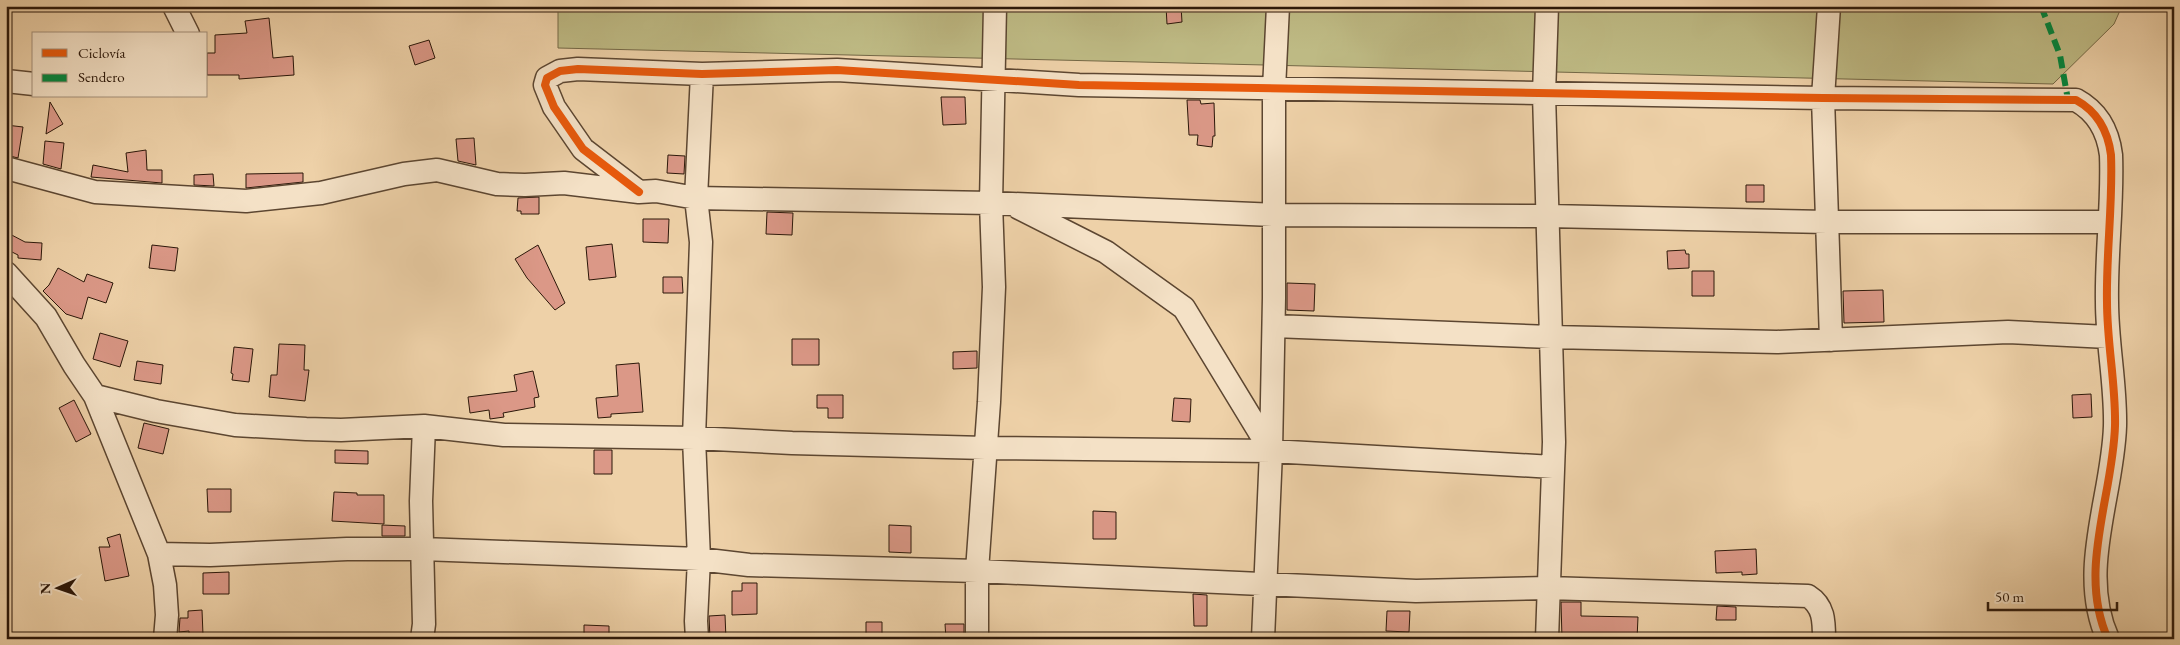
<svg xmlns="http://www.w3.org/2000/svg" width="2180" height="645" font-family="'EB Garamond',serif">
  <rect width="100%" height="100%" fill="#eed1a8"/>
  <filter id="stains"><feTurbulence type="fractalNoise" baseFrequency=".004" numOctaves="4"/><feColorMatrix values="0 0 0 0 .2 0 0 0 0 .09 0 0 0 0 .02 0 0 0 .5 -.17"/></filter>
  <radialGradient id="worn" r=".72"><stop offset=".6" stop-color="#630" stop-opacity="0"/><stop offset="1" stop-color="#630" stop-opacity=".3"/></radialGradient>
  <path fill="#beba84" stroke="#746846" d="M558,6H2122L2114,24L2053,84L558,48Z"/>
  <path fill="#db9887" stroke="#2b1709" d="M1166,6H1181L1182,22L1167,24Z
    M269,18L273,58L293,56L294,75L239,79V75H207V53H215V35L247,33L245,21Z
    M429,40L435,58L415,65L409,46Z
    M941,97H965L966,124L943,125Z
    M1187,100H1200L1201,104L1214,103L1215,136H1213L1212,147L1197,145L1198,135H1189Z
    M50,102L63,124L46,134Z
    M6,125L23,127L18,158L6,155Z
    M474,138L476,165L458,161L456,139Z
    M45,141L64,143L61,169L43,164Z
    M146,150L147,170H162V183L91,177L93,165L128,172L126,153Z
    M668,155L685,156L684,174L667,173Z
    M303,173V182L246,188V174Z
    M213,174L214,186L194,185V175Z
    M1746,185H1764V202H1746Z
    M539,197V214H521V211H517L518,198Z
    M767,212L793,213L792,235L766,234Z
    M643,219H669L668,243L643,242Z
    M6,232L25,242L42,243L41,260L18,258V255L6,249Z
    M612,244L616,277L589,280L586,247Z
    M152,245L178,248L175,271L149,268Z
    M538,245L565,303L555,310L527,278L515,259Z
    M1685,250L1686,254H1689V268L1668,269L1667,251Z
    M58,268L84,282L87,274L113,283L106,303L88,297L82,319L66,314L43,291L49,285Z
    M1692,271H1714V296H1692Z
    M663,277H682L683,293H663Z
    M1287,283L1315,284L1314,311L1287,310Z
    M1883,290L1884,322L1844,323L1843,291Z
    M100,333L128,341L120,367L93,359Z
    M792,339H819V365H792Z
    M279,344L305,345L304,370H309L305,401L269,397L271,375H277Z
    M234,347L253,349L249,382L232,380L233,374L231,373Z
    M977,351V368L953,369V352Z
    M137,361L163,365L161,384L134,380Z
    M639,363L643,412L611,414V417L598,418L596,398L618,396L616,365Z
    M533,371L539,397L534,398L535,407L503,413L504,417L490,419L489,410L470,413L468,397L517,391L514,375Z
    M2091,394L2092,417L2073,418L2072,395Z
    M817,395H843V418H828V408H817Z
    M1174,398L1191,399L1190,422L1172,421Z
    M74,400L91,434L76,442L59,408Z
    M144,423L169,429L163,454L138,448Z
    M335,450L368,451V464L335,463Z
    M594,450H612V474H594Z
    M207,489H231V512H208Z
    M334,492L357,493V495H384V524L332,521Z
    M1093,511L1116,512V539H1093Z
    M382,525L405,526V536H382Z
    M889,525L911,526V553L889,552Z
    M120,534L129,576L105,581L99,547H110L107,538Z
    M1756,549L1757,574L1742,575V572L1716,573L1715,551Z
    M229,572V594H203V573Z
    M742,583H757V614L732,615V591H742Z
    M1193,594L1207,595V626H1194Z
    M1561,602H1581V616L1638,617L1637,639H1562Z
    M1717,606L1736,607V620H1716Z
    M202,610L203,635L189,636V631L179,632L180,618H188V611Z
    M1387,611H1410L1409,632L1386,631Z
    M725,615L726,639H710L709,616Z
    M866,622H882V639H866Z
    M945,624H964V639H946Z
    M584,625L609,626V639H584Z"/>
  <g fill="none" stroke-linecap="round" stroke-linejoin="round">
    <defs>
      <path id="minor" d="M174,6L188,34
        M1547,6L1544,94L1554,442L1547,639
        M1829,6L1823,98L1831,340
        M6,81L34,84
        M6,168L95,192L246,201L321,193L404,174L437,170L497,184L525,185L564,183L639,192L656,191L696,198L991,203L1275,215L1548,216L1827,222H2109
        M639,192L583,149L554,107L545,85L547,78L560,71L578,69L702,74L837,70L1079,85L1823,98L2076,100C2098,112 2108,131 2111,155C2113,204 2106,253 2107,302C2107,344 2116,385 2115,426C2113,496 2077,571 2108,639
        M1019,208L1106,252L1184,308L1271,451L1263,639
        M6,273L46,317L74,365L95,396L159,554L165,585L167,615L165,639
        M1274,326L1551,337L1777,342L2008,332L2108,337
        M95,396L156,411L235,425L306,429L341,430L424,426L504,435L694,438L792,443L985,448L1271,451L1553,467
        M1271,451L1274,298V89L1278,6
        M159,554L210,555L347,549H422L699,559L749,565L977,571L1416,591L1548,588L1808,596C1824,606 1824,621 1824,639
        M422,639L424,624L421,501L424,426
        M697,639L696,621L699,559L694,438L701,242L696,198L702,74
        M977,639V571L989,402L994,287L991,203L995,6"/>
    </defs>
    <use href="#minor" stroke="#5c4631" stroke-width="25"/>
    <use href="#minor" stroke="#f4e1c6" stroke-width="22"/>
    <path stroke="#00873e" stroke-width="6" stroke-dasharray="12 6" stroke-linecap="butt" d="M2041,6L2060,55L2068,100"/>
    <defs>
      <path id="cycleway" d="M639,192L583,149L554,107L545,85L547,78L560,71L578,69L702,74L837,70L1079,85L1823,98L2076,100C2098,112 2108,131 2111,155C2113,204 2106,253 2107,302C2107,344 2116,385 2115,426C2113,496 2077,571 2108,639"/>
    </defs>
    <use href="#cycleway" stroke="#f4e1c6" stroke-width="11"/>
    <use href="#cycleway" stroke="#e8590c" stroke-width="8"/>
  </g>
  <rect width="2180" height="645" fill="none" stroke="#eed1a8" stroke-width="25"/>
  <rect x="8" y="8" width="2165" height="630" fill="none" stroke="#2b1709" stroke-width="2.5"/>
  <rect x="12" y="12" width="2155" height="620" fill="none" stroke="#2b1709"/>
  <rect x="32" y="32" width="175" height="65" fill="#f4e1c6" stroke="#a4907a"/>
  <rect x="42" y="49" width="25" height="8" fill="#e8590c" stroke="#a4907a"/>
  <text x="78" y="58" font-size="15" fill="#2b1709">Ciclovía</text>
  <rect x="42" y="74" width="25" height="8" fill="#00873e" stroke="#a4907a"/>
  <text x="78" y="82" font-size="15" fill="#2b1709">Sendero</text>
  <g transform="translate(58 588) rotate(268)" stroke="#f4e1c6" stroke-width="4" paint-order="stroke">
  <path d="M0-4L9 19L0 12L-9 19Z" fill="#2b1709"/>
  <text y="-8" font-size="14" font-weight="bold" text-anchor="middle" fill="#2b1709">N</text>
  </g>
  <path d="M1988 602v8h129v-8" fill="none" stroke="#2b1709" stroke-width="2.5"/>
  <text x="1995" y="602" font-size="15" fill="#2b1709" stroke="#f4e1c6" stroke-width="4" paint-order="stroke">50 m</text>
  <rect width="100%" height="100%" filter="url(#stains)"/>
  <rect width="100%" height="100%" fill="url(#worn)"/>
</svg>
